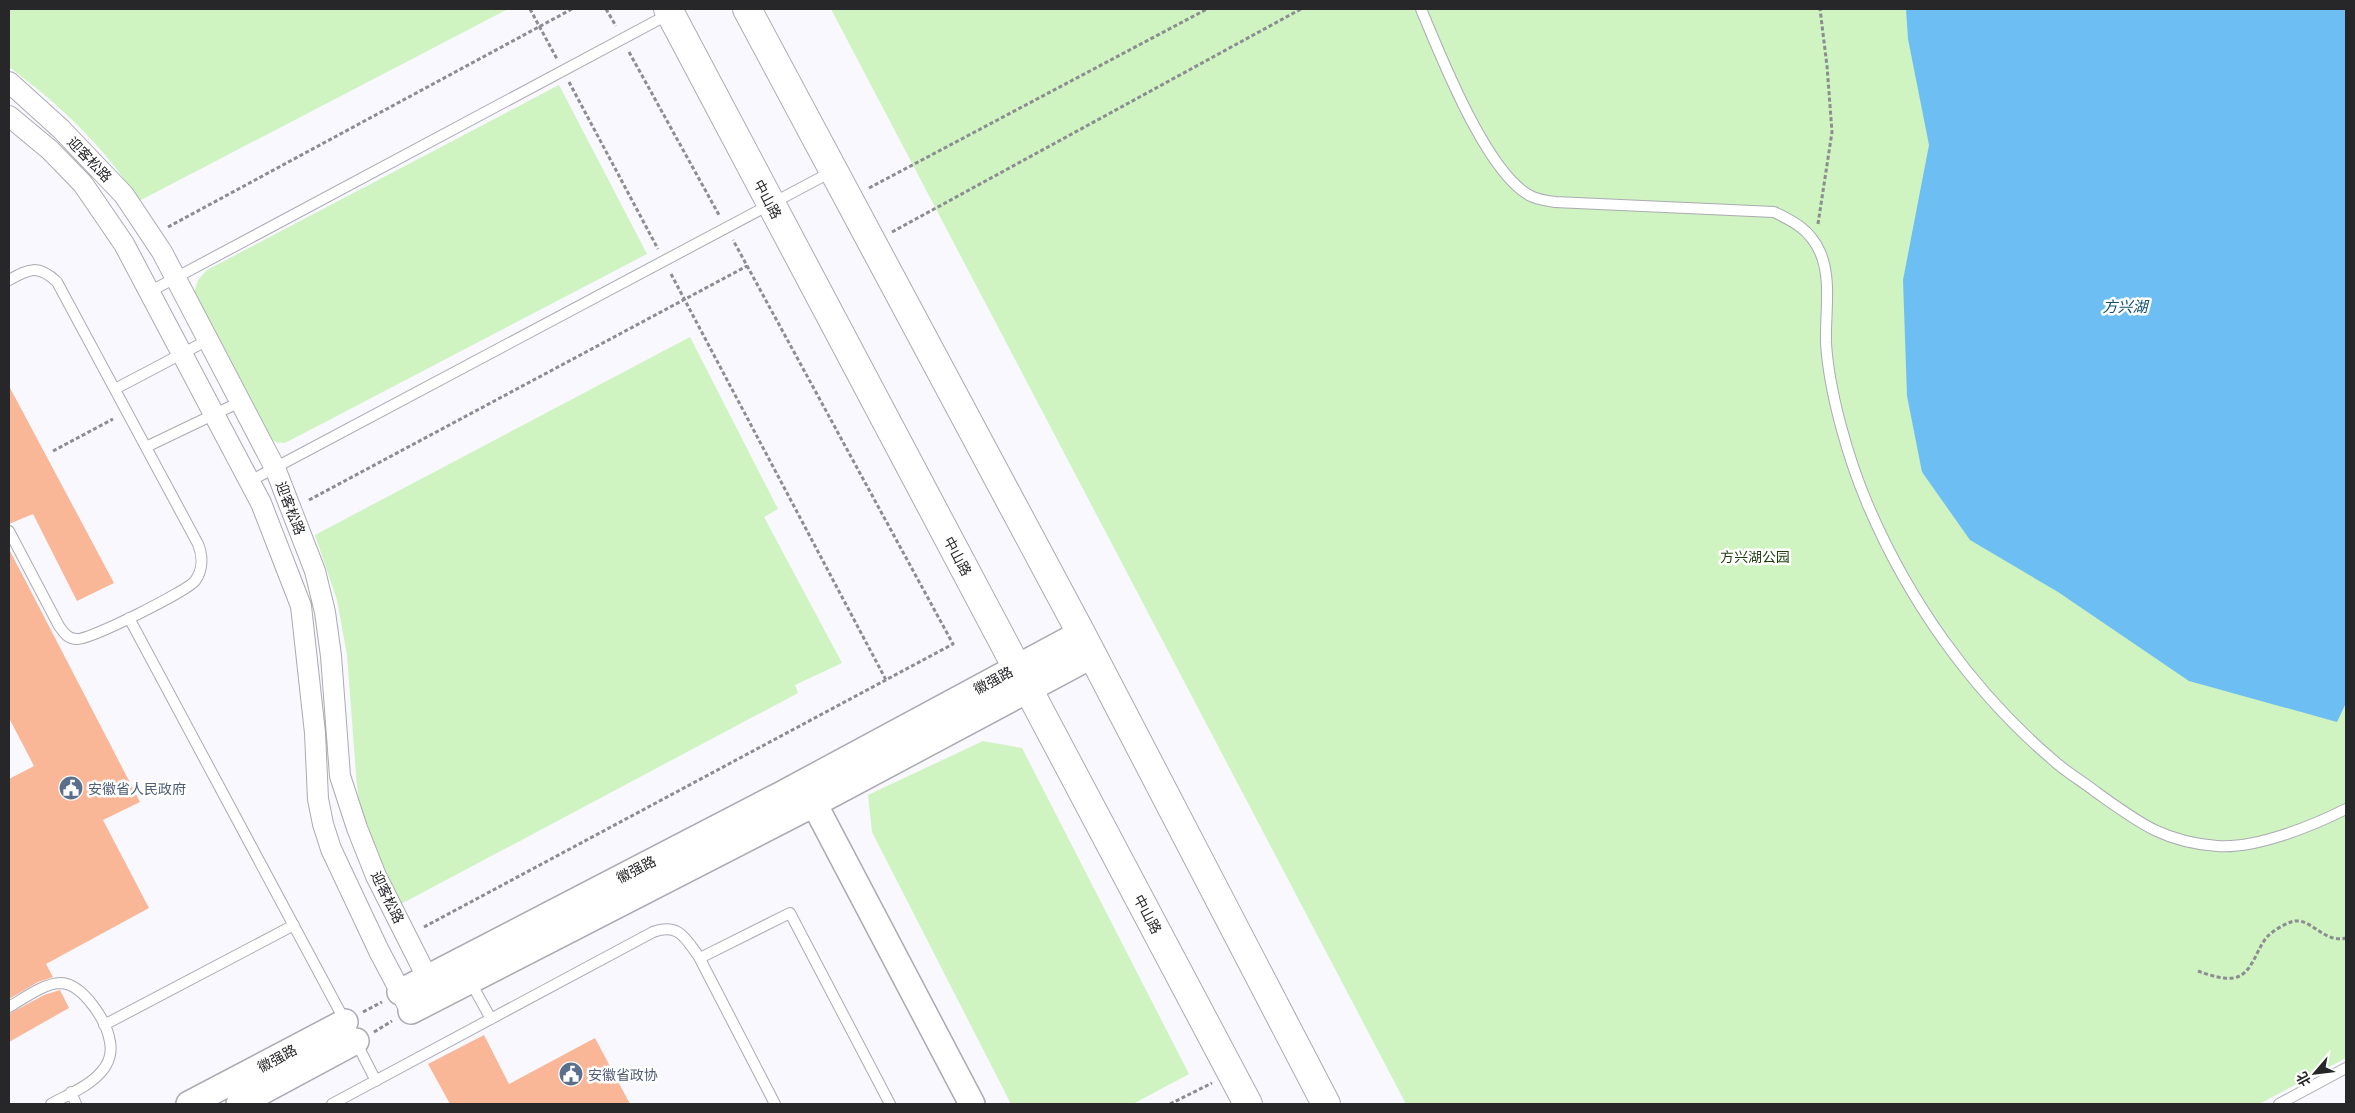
<svg xmlns="http://www.w3.org/2000/svg" width="2355" height="1113" font-family="'Exo 2','Noto Sans SC',sans-serif">
  <rect width="100%" height="100%" fill="#f8f8fe"/>
  <path fill="#cff3c1" d="M9,9H508L139,201C106,148 59,104 9,67Z
    M831,9H2346V1058L2259,1104H1406Z
    M559,85L647,254L285,443L275,442L267,434L194,293L198,280L207,270Z
    M690,337L778,509L764,517L842,663L795,685L798,693L401,904L363,821L357,787L347,655L337,600L315,535Z
    M983,741L1022,748L1189,1074L1133,1104H1011L872,832L868,795Z"/>
  <path fill="#6dbff3" d="M1906,9H2346V703L2337,722L2189,681L2058,592L1970,540L1922,472L1907,396L1903,280L1929,145L1908,39Z"/>
  <path fill="#f9b797" d="M9,386L114,583L77,601L33,514L9,524Z
    M9,549L140,802L103,820L149,908L46,964L53,977L38,982L9,999V779L34,766L9,718Z
    M60,990L69,1008L9,1042V1014L44,995Z
    M484,1035L509,1084L595,1038L630,1104H450L428,1064Z"/>
  <g fill="none" stroke-linecap="round" stroke-linejoin="round">
    <defs>
      <path id="service" d="M1421,9C1440,54 1488,178 1533,197C1540,200 1548,201 1555,202L1774,212C1795,222 1810,230 1820,252C1832,279 1825,314 1826,343C1829,392 1848,458 1867,503C1908,600 1972,691 2053,760C2066,772 2082,781 2096,792C2138,822 2163,842 2217,846C2256,849 2312,826 2346,809
        M9,280C29,269 38,264 57,282L198,544C203,556 203,570 195,581C187,591 90,640 77,639C68,639 64,633 59,626L9,531
        M149,292L669,14
        M115,389L208,340
        M146,447L240,402
        M250,481L833,171
        M129,618L346,1023
        M699,957L775,1104
        M470,981L491,1019
        M9,1007C23,999 44,983 61,983C83,984 107,1021 110,1042C112,1052 109,1063 102,1071C90,1086 67,1095 51,1104
        M104,1025L294,925
        M355,1040L376,1081
        M71,1092L76,1104
        M332,1104L653,932C680,922 686,940 700,958L790,913L890,1104
        M2279,1104L2346,1068"/>
      <path id="minor" d="M9,82L61,129L124,195L162,252L275,468L315,571L325,612L331,656L340,776L357,828L376,876L434,991
        M9,116L50,150L83,184L124,244L261,503L301,606L315,733L318,799L323,824L331,849L379,951L407,1004"/>
      <path id="tertiary" d="M807,790L972,1104
        M400,992L782,794L1081,633
        M411,1011L814,804L1093,655
        M189,1104L345,1022
        M239,1104L356,1041"/>
      <path id="secondary" d="M668,9L1248,1104
        M747,9L1081,633L1326,1104"/>
    </defs>
    <use href="#service" stroke="#aaaab4" stroke-width="12"/>
    <use href="#minor" stroke="#aaaab4" stroke-width="22"/>
    <use href="#tertiary" stroke="#aaaab4" stroke-width="28"/>
    <use href="#secondary" stroke="#aaaab4" stroke-width="30"/>
    <path stroke="#8c8c91" stroke-width="3" stroke-dasharray="4 2.5" stroke-linecap="butt" d="M530,9L557,59
      M606,9L616,26
      M629,52L719,215
      M569,82L658,249
      M869,188L1207,9
      M1818,224L1832,132L1827,66L1820,9
      M168,227L572,9
      M892,232L1301,9
      M671,274L886,680
      M53,451L113,419
      M309,500L747,266
      M424,927L953,644L733,240
      M2198,971C2206,974 2215,977 2224,978C2253,982 2254,950 2268,936C2274,930 2283,925 2291,922C2310,915 2323,944 2346,938
      M363,1012L382,1002
      M374,1032L392,1021
      M1170,1104L1212,1083"/>
    <use href="#service" stroke="#fff" stroke-width="10"/>
    <use href="#minor" stroke="#fff" stroke-width="20"/>
    <use href="#tertiary" stroke="#fff" stroke-width="25"/>
    <use href="#secondary" stroke="#fff" stroke-width="28"/>
  </g>
  <defs>
    <symbol id="civic-disc" viewBox="-11 -11 22 22"><circle r="9.5" fill="#5c6f8a" stroke="#fff"/><path d="M-.6-6.5H3V-4.5H.6V-3L4-1V1h2V6H-6V1h2V-1L-.6-3ZM-1.2 2.5V6h2.4V2.5Z" fill="#fff"/></symbol>
  </defs>
  <g fill-rule="evenodd">
    <use href="#civic-disc" x="57" y="774" width="28" height="28"/>
    <use href="#civic-disc" x="557" y="1060" width="28" height="28"/>
  </g>
  <g text-anchor="middle" dominant-baseline="central" stroke-width="5" stroke-linejoin="round" paint-order="stroke">
    <g font-size="14" fill="#27272a" stroke="#fff">
      <text transform="translate(90 159) rotate(46)">迎客松路</text>
      <text transform="translate(768 199) rotate(62)">中山路</text>
      <text transform="translate(291 508) rotate(69)">迎客松路</text>
      <text transform="translate(958 556) rotate(62)">中山路</text>
      <text transform="translate(993 680) rotate(-28)">徽强路</text>
      <text transform="translate(636 869) rotate(-27)">徽强路</text>
      <text transform="translate(388 897) rotate(64)">迎客松路</text>
      <text transform="translate(1148 914) rotate(62)">中山路</text>
      <text transform="translate(277 1058) rotate(-28)">徽强路</text>
    </g>
    <g font-size="14" fill="#1c3c0b" stroke="#fff">
      <text x="1755" y="556">方兴湖公园</text>
    </g>
    <g font-size="14" fill="#4e5e75" stroke="#fff" text-anchor="start">
      <text x="88" y="788">安徽省人民政府</text>
      <text x="588" y="1074">安徽省政协</text>
    </g>
    <g font-size="15" font-style="italic" fill="#0d4e70" stroke="#fff">
      <text x="2125" y="306">方兴湖</text>
    </g>
  </g>
  <rect width="2355" height="1113" fill="none" stroke="#27272a" stroke-width="20"/>
  <g transform="translate(2315 1073) rotate(242)" stroke="#ffffff" stroke-width="4" paint-order="stroke">
  <path d="M0-4L9 19L0 12L-9 19Z" fill="#27272a"/>
  <text y="-8" font-size="14" font-weight="bold" text-anchor="middle" fill="#27272a">北</text>
  </g>
</svg>
